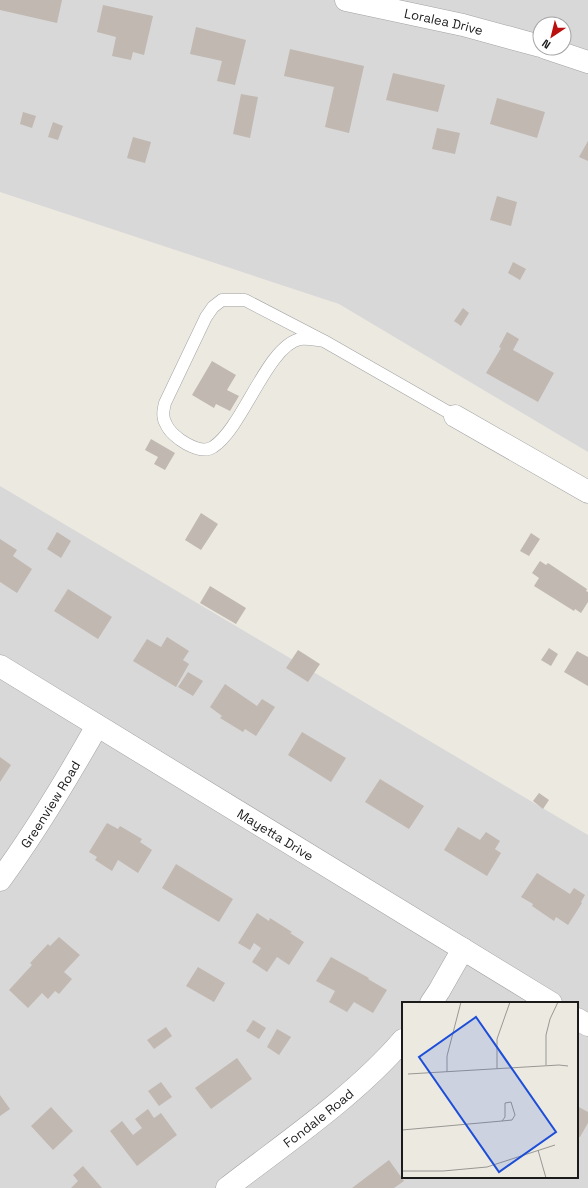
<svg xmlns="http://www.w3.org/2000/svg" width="588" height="1188" font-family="'Space Grotesk',sans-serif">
  <rect width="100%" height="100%" fill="#ece9e1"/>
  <path fill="#d9d8d8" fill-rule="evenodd" d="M0,0H588V452L339,304L0,192ZM540,24H564V48H540Z
    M0,486L588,835V1188H0ZM403,1003H577V1177H403Z"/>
  <path fill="#c0b8b1" d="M0,0H62L57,23L0,10Z
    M103,5L153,16L144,55L133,52L131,60L112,56L116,37L97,32Z
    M196,27L246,40L235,85L217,81L222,61L190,54Z
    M290,49L364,66L349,133L325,127L334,87L284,76Z
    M393,73L445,85L438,112L386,100Z
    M241,94L258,97L250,138L233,134Z
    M497,98L545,112L537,138L490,124Z
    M23,112L36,116L32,128L20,124Z
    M53,122L63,126L58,140L48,137Z
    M437,128L460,133L455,154L432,149Z
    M133,137L151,142L145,163L127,158Z
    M588,141V161L579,157Z
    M497,196L517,202L511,226L490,220Z
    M513,262L526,269L520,280L508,273Z
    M463,308L469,313L461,326L454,321Z
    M507,332L519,339L513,350L554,373L538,402L486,373L501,348L499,347Z
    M212,361L236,375L227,390L239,396L230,411L216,404L214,408L192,395Z
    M151,439L175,453L165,470L154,464L158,457L145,450Z
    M201,513L218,524L201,550L185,540Z
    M57,532L71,541L61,558L47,549Z
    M531,533L540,539L529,556L520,551Z
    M0,539L17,550L13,556L32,569L17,593L0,582Z
    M540,561L546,565L548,563L587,589L586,591L588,592V602L581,613L575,609L574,611L534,586L539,578L532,573Z
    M210,586L246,608L236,624L200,603Z
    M68,589L112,617L98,639L54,611Z
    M167,637L189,651L183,660L189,664L176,687L133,661L147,639L161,647Z
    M549,648L558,654L551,666L541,660Z
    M298,650L320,664L308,682L286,668Z
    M577,651L588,657V686L564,672Z
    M188,672L203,681L193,696L178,687Z
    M225,684L257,706L262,699L275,707L256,736L245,729L243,732L220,718L222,716L210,707Z
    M302,732L346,758L331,782L288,755Z
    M0,757L11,765L0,782Z
    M380,779L424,806L409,829L365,802Z
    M539,793L549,800L543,809L533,801Z
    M107,823L118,829L120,826L142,839L140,842L152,850L138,873L118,860L112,871L95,860L97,857L89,852Z
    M458,827L480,840L486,832L500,841L495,849L501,853L487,876L444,850Z
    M176,864L233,899L219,922L162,888Z
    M537,873L570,894L574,888L585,895L581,902L582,903L568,925L556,917L554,921L532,906L533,904L521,897Z
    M257,913L269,921L270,918L292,932L290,933L304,942L289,965L277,957L267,972L252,962L261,948L254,943L250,950L238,943Z
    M59,937L80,955L64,972L72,979L59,994L55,991L48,999L42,993L28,1008L9,990L32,965L30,963L48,944L50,946Z
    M331,957L369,978L368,979L387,990L373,1013L354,1002L347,1012L329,1002L335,991L316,981Z
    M198,967L225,983L214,1002L186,986Z
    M253,1020L266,1028L259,1039L246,1031Z
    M166,1027L172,1036L154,1049L147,1040Z
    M277,1029L291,1037L279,1055L267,1047Z
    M237,1058L252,1079L211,1109L195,1088Z
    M161,1082L172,1097L159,1106L148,1091Z
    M0,1095L10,1109L0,1116Z
    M577,1106L588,1112V1123L580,1137L577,1136Z
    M51,1107L73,1131L53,1150L31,1126Z
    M148,1109L154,1118L161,1113L177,1135L137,1166L110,1131L122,1121L133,1135L142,1128L135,1119Z
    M389,1160L404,1181L394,1188H352Z
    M83,1166L102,1188H71L78,1181L73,1175Z"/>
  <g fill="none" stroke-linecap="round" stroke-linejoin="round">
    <defs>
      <path id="service" d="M324,341C316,340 307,338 300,339C267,346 243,428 213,447C200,456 171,437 166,424C162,417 163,411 165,403L206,317L213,307L222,300H245L324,341L455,416"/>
      <g id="minor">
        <path id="s1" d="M346,0L463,25L540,46"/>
        <path d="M546,48L588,62"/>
        <path d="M455,416L588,492"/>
        <path id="s2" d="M0,666L551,1003"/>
        <path id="s3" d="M0,880C36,831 67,779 97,726"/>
        <path d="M431,1003L439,991L463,949"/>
        <path d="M577,1019L588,1025"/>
        <path id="s4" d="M227,1188C285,1143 355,1096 403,1040"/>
      </g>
    </defs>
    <use href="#service" stroke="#a2a2a2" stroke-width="13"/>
    <use href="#minor" stroke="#a2a2a2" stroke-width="23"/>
    <use href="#service" stroke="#fff" stroke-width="12"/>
    <use href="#minor" stroke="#fff" stroke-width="22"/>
  </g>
  <g text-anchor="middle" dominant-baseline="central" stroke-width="4" stroke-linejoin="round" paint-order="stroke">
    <g font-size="13" fill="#1b1b1b" stroke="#fff">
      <text stroke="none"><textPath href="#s1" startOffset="100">Loralea Drive</textPath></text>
      <text stroke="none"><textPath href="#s3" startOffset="91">Greenview Road</textPath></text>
      <text stroke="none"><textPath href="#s2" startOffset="323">Mayetta Drive</textPath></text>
      <text stroke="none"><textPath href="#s4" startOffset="115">Fondale Road</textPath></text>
    </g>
  </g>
  <g transform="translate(402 1002)">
    <rect width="176" height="176" fill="#ece9e1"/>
    <path fill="none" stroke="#989792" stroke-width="1" d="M144,63V33L148,17L156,0M95,67V37L108,0M45,70V54L59,0M6,72L157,63L166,64M0,128L100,119L110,118L113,113L109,100L103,101V115L100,119M136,148L144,176M0,169H41L85,165L153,143"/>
    <path fill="#1d4ed8" fill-opacity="0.15" stroke="#1d4ed8" stroke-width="2" d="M74,15L154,130L97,170L17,55Z"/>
    <rect width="176" height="176" fill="none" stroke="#1b1b1b" stroke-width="2"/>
  </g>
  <g transform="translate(552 36) rotate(215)"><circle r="19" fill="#ffffff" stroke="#a4a4a4"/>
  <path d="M0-3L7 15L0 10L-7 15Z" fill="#ba0f0c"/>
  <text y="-6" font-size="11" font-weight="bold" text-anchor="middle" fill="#1b1b1b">N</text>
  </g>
</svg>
